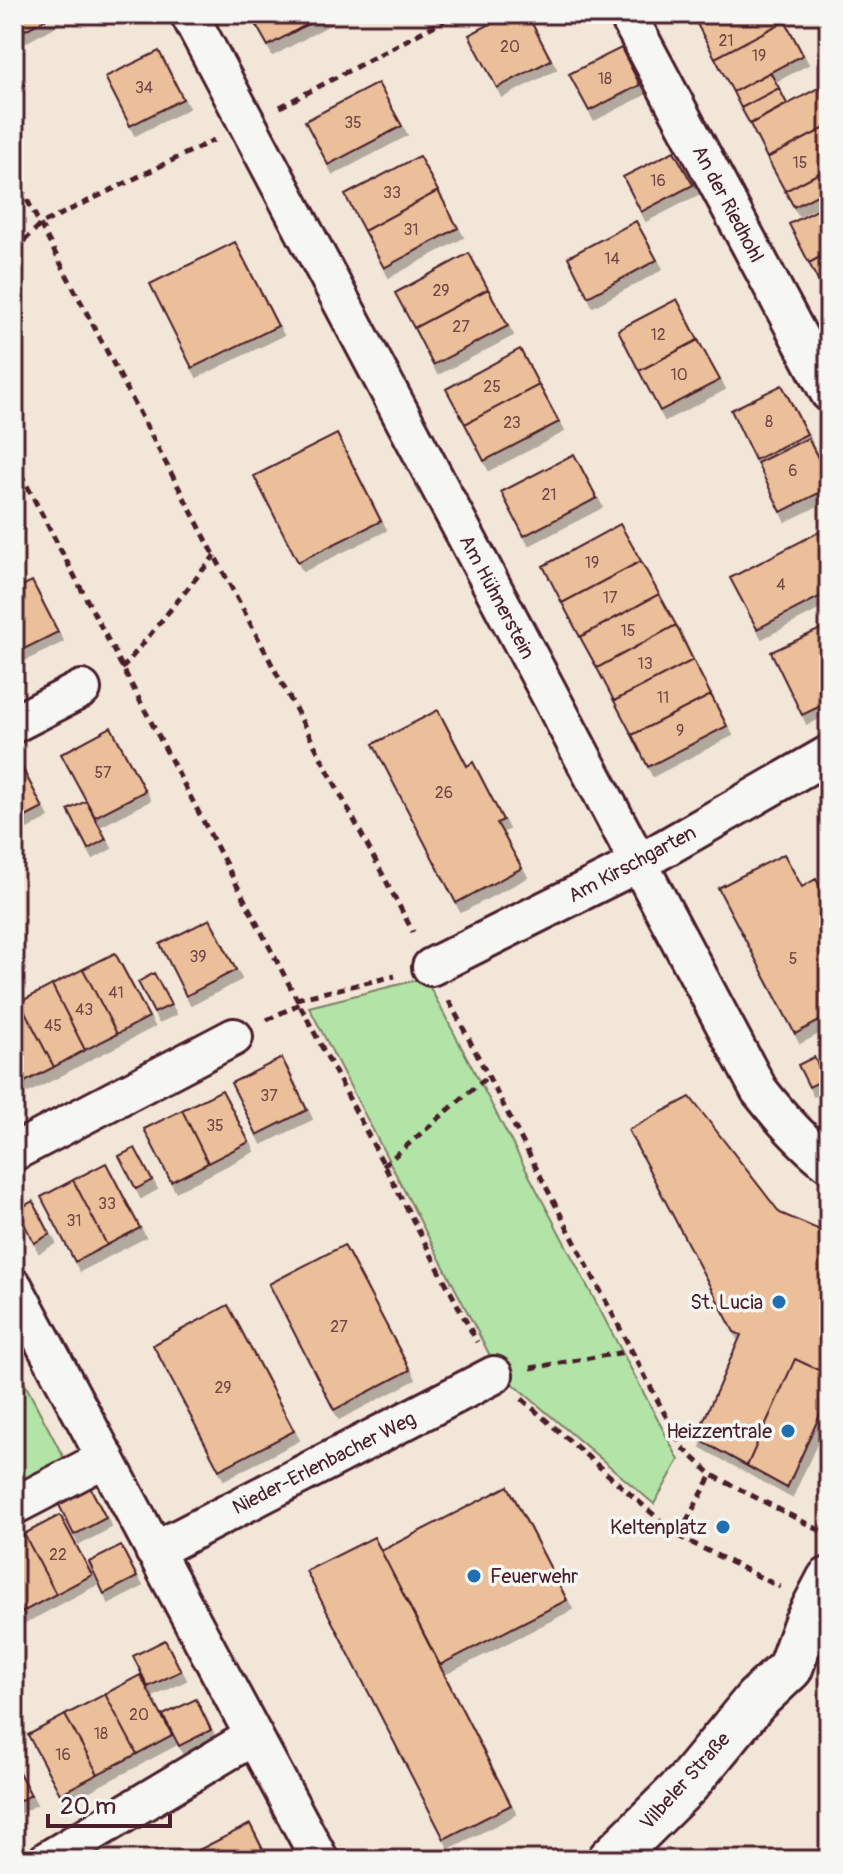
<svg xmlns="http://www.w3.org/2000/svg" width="843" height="1874" font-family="Pangolin,sans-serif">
  <defs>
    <filter id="shadow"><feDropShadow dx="5" dy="9" stdDeviation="0" flood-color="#0004"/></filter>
  </defs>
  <rect width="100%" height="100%" fill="#f2e6d8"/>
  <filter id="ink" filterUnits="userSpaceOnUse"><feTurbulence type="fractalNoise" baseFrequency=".0125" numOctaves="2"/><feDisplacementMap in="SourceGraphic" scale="16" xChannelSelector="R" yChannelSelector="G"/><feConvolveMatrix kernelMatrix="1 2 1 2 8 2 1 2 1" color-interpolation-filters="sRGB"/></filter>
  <g filter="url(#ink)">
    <path fill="#b1e4a6" stroke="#7e8268" stroke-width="2" d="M425,978L679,1460L654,1504L498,1371L309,1007Z
      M14,1363L66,1462L14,1488Z"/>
    <path fill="#eabf9a" stroke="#4a1f2b" stroke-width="2" filter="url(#shadow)" d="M14,14H55L14,36Z
      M250,14H326L268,46Z
      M509,14H527L551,60L497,88L469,35Z
      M717,14H781L785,21L715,58L697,24Z
      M785,21L803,55L733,92L715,58Z
      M621,48L640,85L589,111L569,74Z
      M159,51L183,99L130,126L105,77Z
      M770,72L779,88L741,108L733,92Z
      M378,83L402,126L328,165L305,121Z
      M820,87L829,105V126L767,158L750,124Z
      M779,88L787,104L750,124L741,108Z
      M829,126V168L785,191L767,158Z
      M674,151L693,185L641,212L623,177Z
      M419,156L438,191L364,231L345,195Z
      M823,171L829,189L794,207L785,191Z
      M438,191L458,228L384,268L364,231Z
      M829,204V252L809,263L789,224Z
      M636,221L657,260L588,297L568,257Z
      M235,242L278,326L192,368L150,284Z
      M829,252V293L825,295L809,263Z
      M469,253L488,289L414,328L395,293Z
      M488,289L508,326L433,365L414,328Z
      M677,299L698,340L639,371L618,330Z
      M698,340L720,380L660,411L639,371Z
      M520,349L539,385L465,424L446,389Z
      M539,385L559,422L484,461L465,424Z
      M782,385L807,434L755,460L731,410Z
      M337,434L381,521L298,562L254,476Z
      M808,438L829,480V488L781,512L757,463Z
      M574,454L597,498L524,536L501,492Z
      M620,524L641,561L562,603L543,566Z
      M819,532L829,553V592L757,629L730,578Z
      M641,561L659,594L580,637L562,603Z
      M32,581L58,632L14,654V590Z
      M659,594L676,625L597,668L580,637Z
      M676,625L693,660L614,701L597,668Z
      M829,625V702L802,715L771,652Z
      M693,660L711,695L632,735L614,701Z
      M711,695L727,726L648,767L632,735Z
      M438,710L467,766L473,762L503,820L497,823L522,868L456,903L373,744Z
      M111,727L145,791L95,817L61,754Z
      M16,756L43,808L14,823V757Z
      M86,801L106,839L88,849L68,810Z
      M784,854L802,887L816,879L829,903V1016L795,1034L718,888Z
      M210,919L236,970L186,996L160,944Z
      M115,953L149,1017L117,1034L83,969Z
      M83,969L117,1034L85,1050L52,985Z
      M154,973L171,1005L154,1013L138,982Z
      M52,985L85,1050L54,1067L20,1002Z
      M20,1002L54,1067L23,1083L14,1066V1006Z
      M814,1057L825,1079L809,1087L798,1065Z
      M282,1058L307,1110L257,1135L231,1083Z
      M222,1090L249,1142L208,1163L182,1110Z
      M690,1097L780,1213L829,1234V1375L795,1359L747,1466L696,1438L741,1335L734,1332L628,1130Z
      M182,1110L208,1163L171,1182L144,1129Z
      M135,1148L152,1180L136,1189L119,1156Z
      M106,1163L140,1228L107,1245L73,1180Z
      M73,1180L107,1245L75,1262L41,1197Z
      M33,1201L50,1234L34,1243L17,1210Z
      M344,1245L410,1370L334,1410L269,1284Z
      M228,1305L294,1431L219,1470L153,1345Z
      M795,1359L829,1375V1395L787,1488L747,1466Z
      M508,1486L567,1600L440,1665L381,1551Z
      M90,1487L106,1518L74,1535L58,1503Z
      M60,1515L92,1575L56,1594L24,1534Z
      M24,1534L56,1594L17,1615L14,1609V1540Z
      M374,1537L511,1805L444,1839L306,1571Z
      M121,1546L137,1577L104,1594L89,1562Z
      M165,1640L181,1671L148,1687L133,1656Z
      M140,1675L172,1735L137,1754L105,1694Z
      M105,1694L137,1754L98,1774L65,1715Z
      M196,1699L211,1730L179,1746L163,1715Z
      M65,1715L98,1774L60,1794L28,1735Z
      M14,1763L31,1795L14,1804Z
      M250,1824L268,1860H179Z"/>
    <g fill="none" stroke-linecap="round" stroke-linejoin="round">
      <defs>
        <path id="minor" d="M189,14L759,1090C780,1117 802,1142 829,1163
          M627,14L829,393
          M14,724L82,689
          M431,967L639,863L829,754
          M14,1152L234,1037
          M14,1287L320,1860
          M14,1506L106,1458
          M154,1551L494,1375
          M47,1860L254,1736"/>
        <path id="tertiary" d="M610,1860L687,1784L756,1700L790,1668L806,1624L829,1580"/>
      </defs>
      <use href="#minor" stroke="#4a1f2b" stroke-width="42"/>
      <use href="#tertiary" stroke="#4a1f2b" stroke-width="50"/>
      <path stroke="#4a1f2b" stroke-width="5" stroke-dasharray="8 6" stroke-linecap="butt" d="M280,107L456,14
        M14,175L413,932
        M14,251L41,224L214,140
        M14,461L477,1342
        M122,669L215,555
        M296,999L395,976
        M449,1001L682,1447L712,1475L829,1535
        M267,1020L299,1004
        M383,1166L488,1076
        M531,1368L631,1351
        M522,1399L678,1536L712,1475
        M678,1536L780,1587"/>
      <use href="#minor" stroke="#f6f6f2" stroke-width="36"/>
      <use href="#tertiary" stroke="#f6f6f2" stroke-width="44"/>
    </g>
  </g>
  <g fill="#1f6fb2" stroke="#f6f6f2" stroke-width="3">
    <circle cx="779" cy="1302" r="8"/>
    <circle cx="788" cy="1431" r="8"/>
    <circle cx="723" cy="1527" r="8"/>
    <circle cx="474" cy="1576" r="8"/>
  </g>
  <g text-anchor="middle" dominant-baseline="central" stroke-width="7" stroke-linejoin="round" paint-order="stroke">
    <g font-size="16" fill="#724747">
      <text x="726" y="41">21</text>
      <text x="510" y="47">20</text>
      <text x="759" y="56">19</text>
      <text x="605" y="79">18</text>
      <text x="144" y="88">34</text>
      <text x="353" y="123">35</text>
      <text x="800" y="163">15</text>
      <text x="658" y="181">16</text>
      <text x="392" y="193">33</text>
      <text x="411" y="230">31</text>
      <text x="612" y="259">14</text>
      <text x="441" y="291">29</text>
      <text x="461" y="327">27</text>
      <text x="658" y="335">12</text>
      <text x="679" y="375">10</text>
      <text x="492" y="387">25</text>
      <text x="769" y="422">8</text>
      <text x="512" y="423">23</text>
      <text x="793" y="471">6</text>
      <text x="549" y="495">21</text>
      <text x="592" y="563">19</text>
      <text x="781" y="585">4</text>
      <text x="610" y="598">17</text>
      <text x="628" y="631">15</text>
      <text x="645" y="664">13</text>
      <text x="663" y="698">11</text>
      <text x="680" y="731">9</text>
      <text x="103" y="773">57</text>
      <text x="444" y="793">26</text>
      <text x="198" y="957">39</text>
      <text x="793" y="959">5</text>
      <text x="116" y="993">41</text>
      <text x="84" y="1010">43</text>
      <text x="53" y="1026">45</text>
      <text x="269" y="1096">37</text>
      <text x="215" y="1126">35</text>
      <text x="107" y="1204">33</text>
      <text x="74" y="1221">31</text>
      <text x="339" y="1327">27</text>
      <text x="223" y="1388">29</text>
      <text x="58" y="1555">22</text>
      <text x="139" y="1715">20</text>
      <text x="101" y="1734">18</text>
      <text x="63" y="1755">16</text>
    </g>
    <g font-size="20" fill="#4a1f2b" stroke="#f6f6f2">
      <text transform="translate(728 204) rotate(62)">An der Riedhohl</text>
      <text transform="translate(497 597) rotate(62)">Am Hühnerstein</text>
      <text transform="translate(632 864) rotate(-28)">Am Kirschgarten</text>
      <text transform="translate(324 1463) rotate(-27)">Nieder-Erlenbacher Weg</text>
      <text transform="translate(685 1781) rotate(-48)">Vilbeler Straße</text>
    </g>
    <g font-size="20" fill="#4a1f2b" stroke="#f6f6f2" text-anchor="end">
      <text x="763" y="1302">St. Lucia</text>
      <text x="772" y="1431">Heizzentrale</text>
      <text x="707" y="1527">Keltenplatz</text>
      <text x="490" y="1576" text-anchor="start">Feuerwehr</text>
    </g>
  </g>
  <rect width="843" height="1874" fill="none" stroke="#f6f6f2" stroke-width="48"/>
  <rect x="24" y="24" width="795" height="1826" fill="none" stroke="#4a1f2b" stroke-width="3" filter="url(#ink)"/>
  <path d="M48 1814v12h122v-12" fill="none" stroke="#4a1f2b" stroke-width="4"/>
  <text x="60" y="1814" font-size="24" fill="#4a1f2b" stroke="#f6f6f2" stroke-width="6" paint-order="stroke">20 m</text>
</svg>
